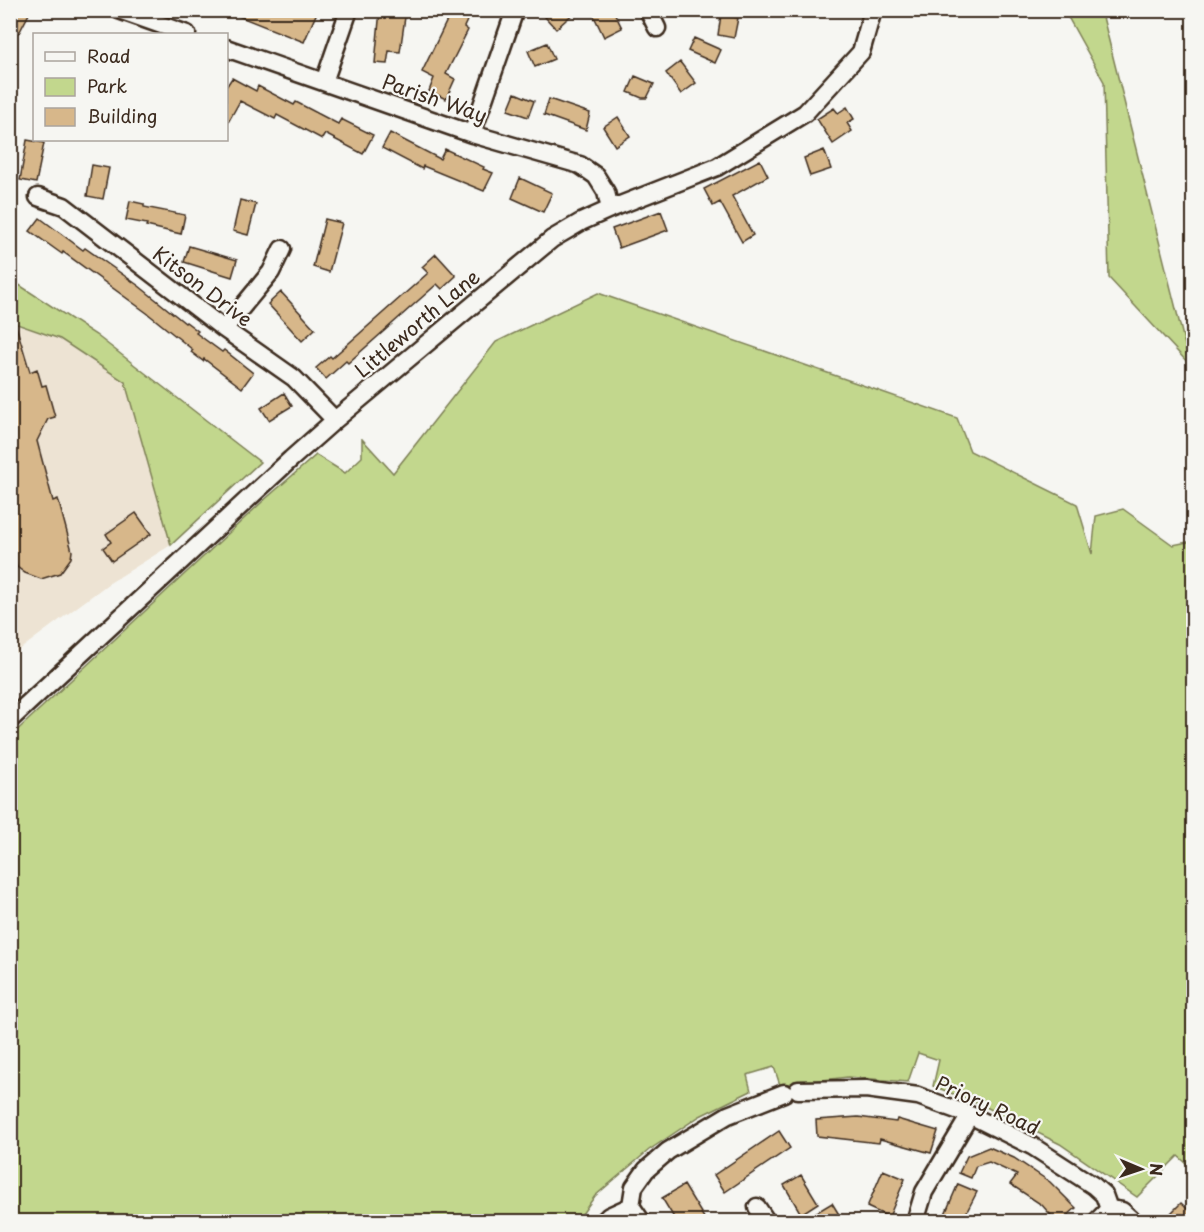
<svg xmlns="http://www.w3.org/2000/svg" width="1204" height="1232" font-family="'Playpen Sans',sans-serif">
  <rect width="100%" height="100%" fill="#f6f6f2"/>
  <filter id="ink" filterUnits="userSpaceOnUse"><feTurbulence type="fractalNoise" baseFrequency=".0167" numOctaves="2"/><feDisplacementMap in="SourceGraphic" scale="12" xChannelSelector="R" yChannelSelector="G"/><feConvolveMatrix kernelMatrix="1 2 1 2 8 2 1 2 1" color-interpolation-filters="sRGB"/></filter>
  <g filter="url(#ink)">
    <path fill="#ede3d3" d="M11,323L60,339L125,382L171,545L108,584L11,656Z"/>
    <path fill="#c2d78d" stroke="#7e8056" stroke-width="1.5" d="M1062,11H1141L1103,17L1190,365L1109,278L1104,82L1069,19Z
      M10,279L96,335L260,462L171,545L125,382L60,339L11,322Z
      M598,293L957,418L970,451L1077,504L1092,554L1096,516L1123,509L1173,545L1193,541V1169L1178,1156L1137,1197L1060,1144L984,1106L933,1086L939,1060L918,1053L908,1082L848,1077L780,1085L774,1067L747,1075L751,1091L700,1116L649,1150L595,1196L577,1221L11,1222V736L262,502L316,455L345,473L362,457V439L393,473L496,342Z"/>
    <path fill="#d7b78a" stroke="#3b2a1e" stroke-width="1.5" d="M10,10H31L19,33L10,29Z
      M223,10H318L304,42Z
      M380,10H406L400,52L389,51L387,64L375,63Z
      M452,10H472L464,27L468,30L446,74L455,79L446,99L429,91L434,78L422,72Z
      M551,10H577L556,29L545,17Z
      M591,10H613L622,28L604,37Z
      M721,15L738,18L734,38L718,35Z
      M694,38L721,50L715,63L688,51Z
      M547,43L554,59L535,67L528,51Z
      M680,62L696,83L681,94L666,73Z
      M635,76L654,84L647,98H642L628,92Z
      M232,78L256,91L258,86L294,105L296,102L338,124L341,119L373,135L363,154L325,134L322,139L277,115L275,119L240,101L226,126V87Z
      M515,93L534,101L528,117L508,110Z
      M549,99L590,113L586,130L544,115Z
      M847,107L854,119L847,123L852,131L833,144L817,119L834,108L838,113Z
      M618,117L630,136L615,146L603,127Z
      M390,133L440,159L445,149L484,167L483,169L493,173L484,191L423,166L422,169L382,148Z
      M27,140L44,143L36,183L20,180Z
      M824,150L831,169L810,176L804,158Z
      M760,160L768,176L732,196L753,235L742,242L720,202L713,206L704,189Z
      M92,165L109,168L103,199L87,196Z
      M520,178L552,193L543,212L512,198Z
      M240,200L256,204L248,235L233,231Z
      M130,201L144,204V207L185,215L181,234L146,226L147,224L126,220Z
      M661,211L668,230L619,248L612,229Z
      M40,218L83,250L85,248L139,286L185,323L186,322L198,331L196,333L222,352L224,350L253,373L242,388L204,359L203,361L191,352L193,350L147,313L63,252L62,254L30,231Z
      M325,219L342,223L329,272L313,267Z
      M189,246L237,260L232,277L184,262Z
      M436,254L456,276L442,289L437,284L348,363L346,361L326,379L316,368L330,356L332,358L428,273L422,267Z
      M281,292L315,329L302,341L268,304Z
      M14,319L30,372L37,369L42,386L46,385L55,417L48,419L37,441L53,501L58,499L72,551L71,558L60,573L41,579L25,573L17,567L10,545V320Z
      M284,393L292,406L269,420L261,408Z
      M136,513L151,534L112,561L103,548L111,542L106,534Z
      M858,1117L896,1122L897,1119L938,1131L931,1153L880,1139L879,1143L817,1136L816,1120Z
      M779,1131L790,1148L725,1192L714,1175Z
      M989,1147L1014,1158L1050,1182L1076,1208L1061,1221H1056L1042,1205L1010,1184L1017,1175L989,1162L976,1166L971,1178L959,1173L967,1156Z
      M883,1170L905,1179L889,1217L867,1207Z
      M801,1175L818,1203L801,1214L784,1185Z
      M958,1184L977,1192L962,1221H942Z
      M684,1185L706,1221H676L662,1198Z
      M832,1203L843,1221H802Z
      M1181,1203L1194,1215V1221H1163Z"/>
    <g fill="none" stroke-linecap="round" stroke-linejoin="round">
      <defs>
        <path id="minor" d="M119,10L187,34
          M648,10L657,28
          M226,48L472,134L580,165L596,176L606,192L610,209
          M324,82L349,10
          M472,134L515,10
          M38,197L64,206L224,329L294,378L335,420
          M224,329L271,272L282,249
          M10,720L291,459L335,420L552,239L581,222L610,209L717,167L805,113L861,52L873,10
          M798,1090L866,1089L918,1096L970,1115L1032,1146L1094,1186L1104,1195L1109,1209L1122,1211L1134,1222
          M631,1206L642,1222
          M757,1207L767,1222
          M603,1222L609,1216L631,1206L634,1187L646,1170L668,1151L728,1115L784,1093
          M915,1222L924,1192L970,1115
          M1096,1222L1109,1209"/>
      </defs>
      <use href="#minor" stroke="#3b2a1e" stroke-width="21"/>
      <use href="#minor" stroke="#f6f6f2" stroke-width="16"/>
    </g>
  </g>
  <g text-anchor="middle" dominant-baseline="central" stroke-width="4.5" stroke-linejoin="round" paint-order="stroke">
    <g font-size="20" fill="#3b2a1e" stroke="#f6f6f2">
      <text transform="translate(435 98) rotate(19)">Parish Way</text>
      <text transform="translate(203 286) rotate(37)">Kitson Drive</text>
      <text transform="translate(417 323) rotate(-40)">Littleworth Lane</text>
      <text transform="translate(988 1105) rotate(25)">Priory Road</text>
    </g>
  </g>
  <rect width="1204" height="1232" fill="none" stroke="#f6f6f2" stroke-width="36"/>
  <rect x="18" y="18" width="1168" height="1196" fill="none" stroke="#3b2a1e" stroke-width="2" filter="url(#ink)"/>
  <rect x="33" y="33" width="195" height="108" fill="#f6f6f2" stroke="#aba49d" stroke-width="1.5"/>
  <rect x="45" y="52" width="30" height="9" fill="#f6f6f2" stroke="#aba49d" stroke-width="1.5"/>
  <text x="87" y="63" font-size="18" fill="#3b2a1e">Road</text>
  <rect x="45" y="78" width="30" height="18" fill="#c2d78d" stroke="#aba49d" stroke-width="1.5"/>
  <text x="87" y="93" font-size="18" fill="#3b2a1e">Park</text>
  <rect x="45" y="108" width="30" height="18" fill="#d7b78a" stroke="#aba49d" stroke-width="1.5"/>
  <text x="87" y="123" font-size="18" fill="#3b2a1e">Building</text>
  <g transform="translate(1141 1169) rotate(92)" stroke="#f6f6f2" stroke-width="4.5" paint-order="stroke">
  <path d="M0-4.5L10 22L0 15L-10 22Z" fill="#3b2a1e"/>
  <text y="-9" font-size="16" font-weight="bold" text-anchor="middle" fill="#3b2a1e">N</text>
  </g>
</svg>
